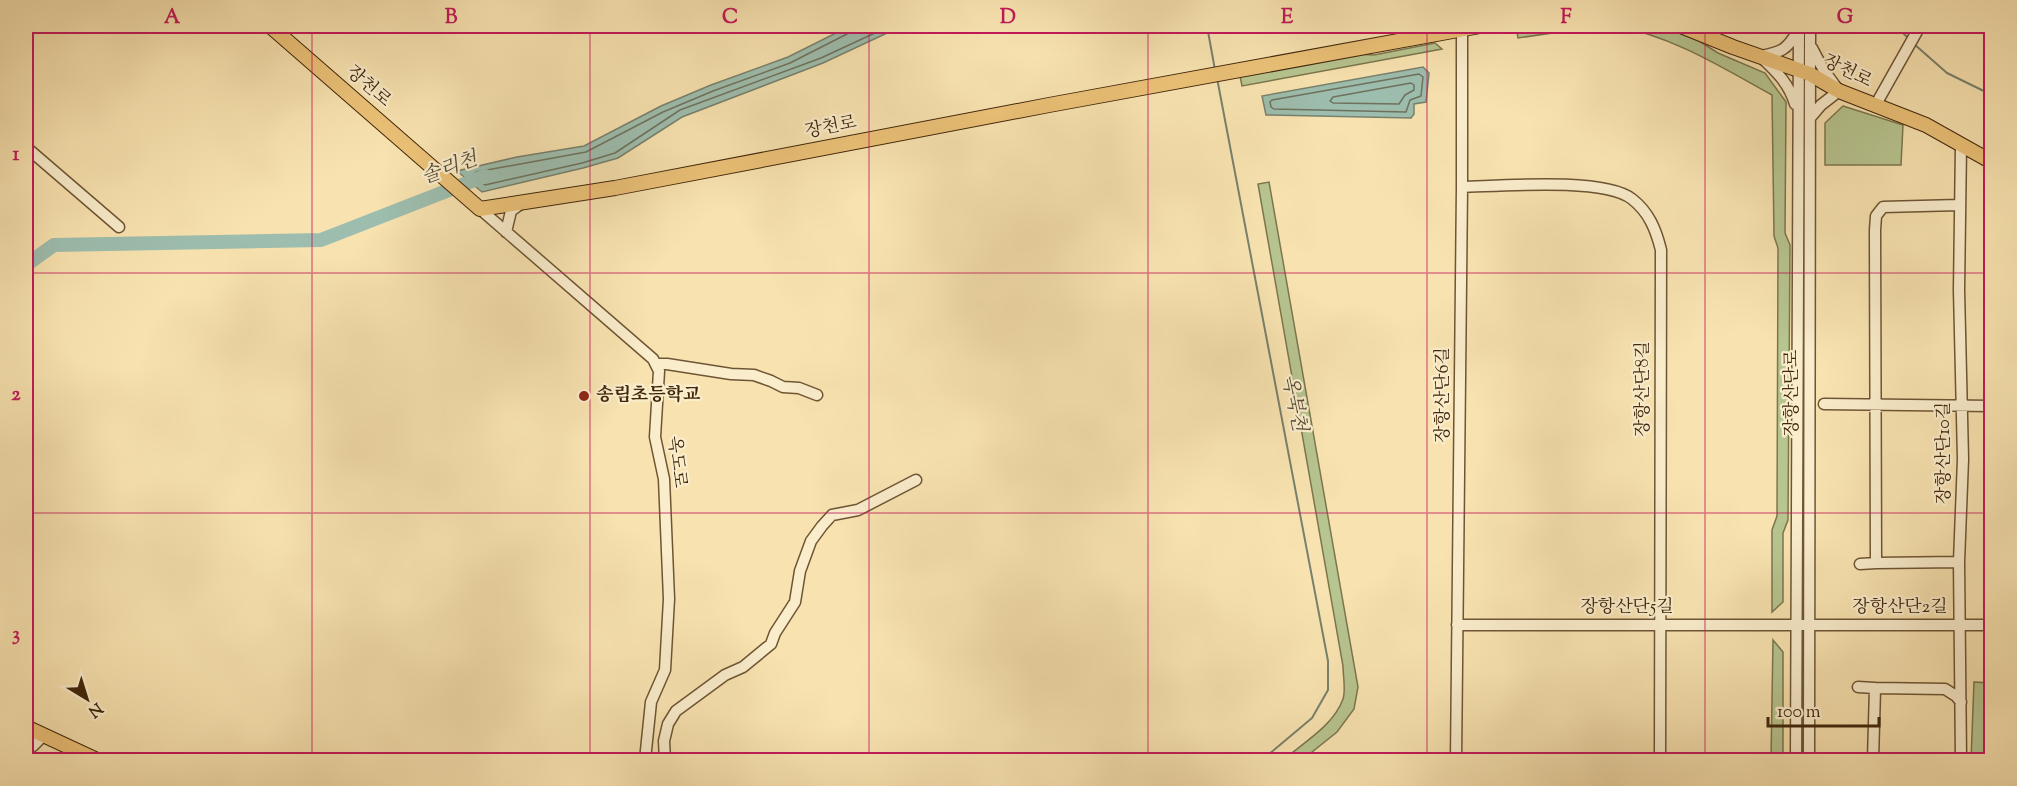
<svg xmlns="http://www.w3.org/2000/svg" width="2017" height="786" font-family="'Sorts Mill Goudy','Noto Serif KR',serif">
  <rect width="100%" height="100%" fill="#f8e3b0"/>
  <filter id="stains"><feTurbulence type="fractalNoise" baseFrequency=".00333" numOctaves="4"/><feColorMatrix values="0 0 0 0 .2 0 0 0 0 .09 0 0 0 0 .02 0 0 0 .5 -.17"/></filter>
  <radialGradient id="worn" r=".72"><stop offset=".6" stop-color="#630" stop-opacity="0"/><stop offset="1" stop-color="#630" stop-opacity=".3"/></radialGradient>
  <path fill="#b7c590" stroke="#7c764e" stroke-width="1.5" d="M1526,26H1600L1518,38L1516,27Z
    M1616,26H1662L1699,41L1718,53L1765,73L1786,102L1785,233L1790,245L1788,520L1783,533V602L1772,612V530L1777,516L1778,248L1774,236L1772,95C1723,68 1672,36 1616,26Z
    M1435,43L1442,49L1242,86L1240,76L1356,54L1374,55Z
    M1843,106L1903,125L1901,165H1825V123Z
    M1269,182L1358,687L1354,709L1337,732L1302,760H1283C1303,743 1334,725 1343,699C1346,690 1343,676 1343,666L1258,184Z
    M1773,640L1783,652V760H1771Z
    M1974,682L1991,683V760H1971Z"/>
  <path fill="#9dbeaf" stroke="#78816d" stroke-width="1.5" d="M850,26H902L823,63L682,117L618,158L583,168L482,192L457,171L517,157L584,146L661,106L711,85L788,57Z
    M1423,67L1429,73L1426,102L1414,104V114L1411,118L1266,115L1262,96Z"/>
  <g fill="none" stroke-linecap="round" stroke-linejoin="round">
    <path stroke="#6e725d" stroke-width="1.5" d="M851,26L847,34L790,63L713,91L663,112L586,152L476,172L474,177L485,185L582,163L615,153L680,110L821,58L890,26
      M1419,74L1423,77L1421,96L1410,100L1406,112L1274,109L1271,107L1270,102L1272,100Z
      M1411,83L1414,85V90L1405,95L1399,104L1333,103L1330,101L1333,97Z"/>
    <path stroke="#78816d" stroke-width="2" d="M1207,26L1215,70
      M1896,26L1908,38
      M1914,44L1947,73L1992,95
      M1217,78L1328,661V690L1312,718L1262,760"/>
    <path stroke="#9dbeaf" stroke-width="14" d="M26,265L54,245L321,240L485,176"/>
    <defs>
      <path id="minor" d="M1761,56C1781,52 1787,50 1797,32
        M1763,59C1777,72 1789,84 1795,104
        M1875,106L1920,26
        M1810,118L1821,105L1839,91L1823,69L1812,48
        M1961,145L1959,290L1963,459L1959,562L1961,760
        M26,147L119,227
        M1462,187C1500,186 1604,177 1632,199C1649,212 1656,230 1661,250L1660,760
        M480,209L653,359L659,371L655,437L664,479L669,599L665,670L651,702L645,760
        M506,232L511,211L522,203
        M656,364H667L731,374L754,375L771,381L783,387L799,388L817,395
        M1824,404L1992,406
        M1959,562L1876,563L1875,230L1876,216L1883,207L1959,205
        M1860,564L1876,563
        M1457,625H1992
        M1858,687L1875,688
        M26,743L33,746L44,735
        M665,760L664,741L668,724L676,711L725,675L743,667L771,644L775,633L795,602L800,571L811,541L822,526L832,515L858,510L916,480
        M1456,760L1462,187V29
        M1796,760L1799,26
        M1809,760L1810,26
        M1873,760L1875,688L1945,689L1956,696L1961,702"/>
      <path id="major" d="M270,26L480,209L615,188L1049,105L1480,26
        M1681,26L1733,47L1810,74L1839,91L1926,125L1992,162
        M26,727L97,760"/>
    </defs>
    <use href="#minor" stroke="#6e5534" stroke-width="13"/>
    <use href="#major" stroke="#40260b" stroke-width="16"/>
    <use href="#minor" stroke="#faedcc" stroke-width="10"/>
    <use href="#major" stroke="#ecc278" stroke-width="14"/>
  </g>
  <path fill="none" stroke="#c2185b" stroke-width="1.5" stroke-opacity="0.55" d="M312,26V760M590,26V760M869,26V760M1148,26V760M1427,26V760M1705,26V760M26,273H1992M26,513H1992"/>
  <circle fill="#8f2418" stroke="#faedcc" stroke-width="2" cx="584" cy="396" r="6"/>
  <g text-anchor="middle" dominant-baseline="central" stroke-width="4.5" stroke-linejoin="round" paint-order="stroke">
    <g font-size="18" fill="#40260b" stroke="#faedcc">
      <text transform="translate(1847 72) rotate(26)">장천로</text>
      <text transform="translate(368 87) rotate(41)">장천로</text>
      <text transform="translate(831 128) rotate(-11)">장천로</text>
      <text transform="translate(1644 389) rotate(-90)">장항산단8길</text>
      <text transform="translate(1793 393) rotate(-90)">장항산단로</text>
      <text transform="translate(1444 395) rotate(-90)">장항산단6길</text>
      <text transform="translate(1945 453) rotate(-90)">장항산단10길</text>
      <text transform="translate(676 462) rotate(83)">옥도로</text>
      <text x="1627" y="608">장항산단5길</text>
      <text x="1900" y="608">장항산단2길</text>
    </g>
    <g font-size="18" font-weight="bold" fill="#40260b" stroke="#faedcc" text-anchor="start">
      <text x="596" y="396">송림초등학교</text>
    </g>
    <g font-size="20" font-style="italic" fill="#574c34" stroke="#faedcc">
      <text transform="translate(450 169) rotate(-20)">솔리천</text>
      <text transform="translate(1293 403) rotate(79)">옥북천</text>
    </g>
  </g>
  <rect width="2017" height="786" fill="none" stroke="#f8e3b0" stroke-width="66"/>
  <g transform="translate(87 699) rotate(142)" stroke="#faedcc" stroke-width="4.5" paint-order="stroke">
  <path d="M0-4.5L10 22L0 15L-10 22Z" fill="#40260b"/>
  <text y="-9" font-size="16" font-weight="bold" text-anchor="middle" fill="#40260b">N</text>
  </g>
  <path d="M1768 717v9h111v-9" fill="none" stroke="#40260b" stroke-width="3"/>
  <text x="1777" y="717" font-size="18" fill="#40260b" stroke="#faedcc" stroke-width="4.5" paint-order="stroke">100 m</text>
  <rect x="33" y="33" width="1951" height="720" fill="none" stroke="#c2185b" stroke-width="2"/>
  <g font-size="20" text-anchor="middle" font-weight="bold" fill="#c2185b">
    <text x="172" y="23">A</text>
    <text x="451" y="23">B</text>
    <text x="730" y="23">C</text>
    <text x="1008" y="23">D</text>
    <text x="1287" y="23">E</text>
    <text x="1566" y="23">F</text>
    <text x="1845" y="23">G</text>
    <text x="16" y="160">1</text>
    <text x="16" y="400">2</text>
    <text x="16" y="640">3</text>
  </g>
  <rect width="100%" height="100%" filter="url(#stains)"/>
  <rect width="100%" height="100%" fill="url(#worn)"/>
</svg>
